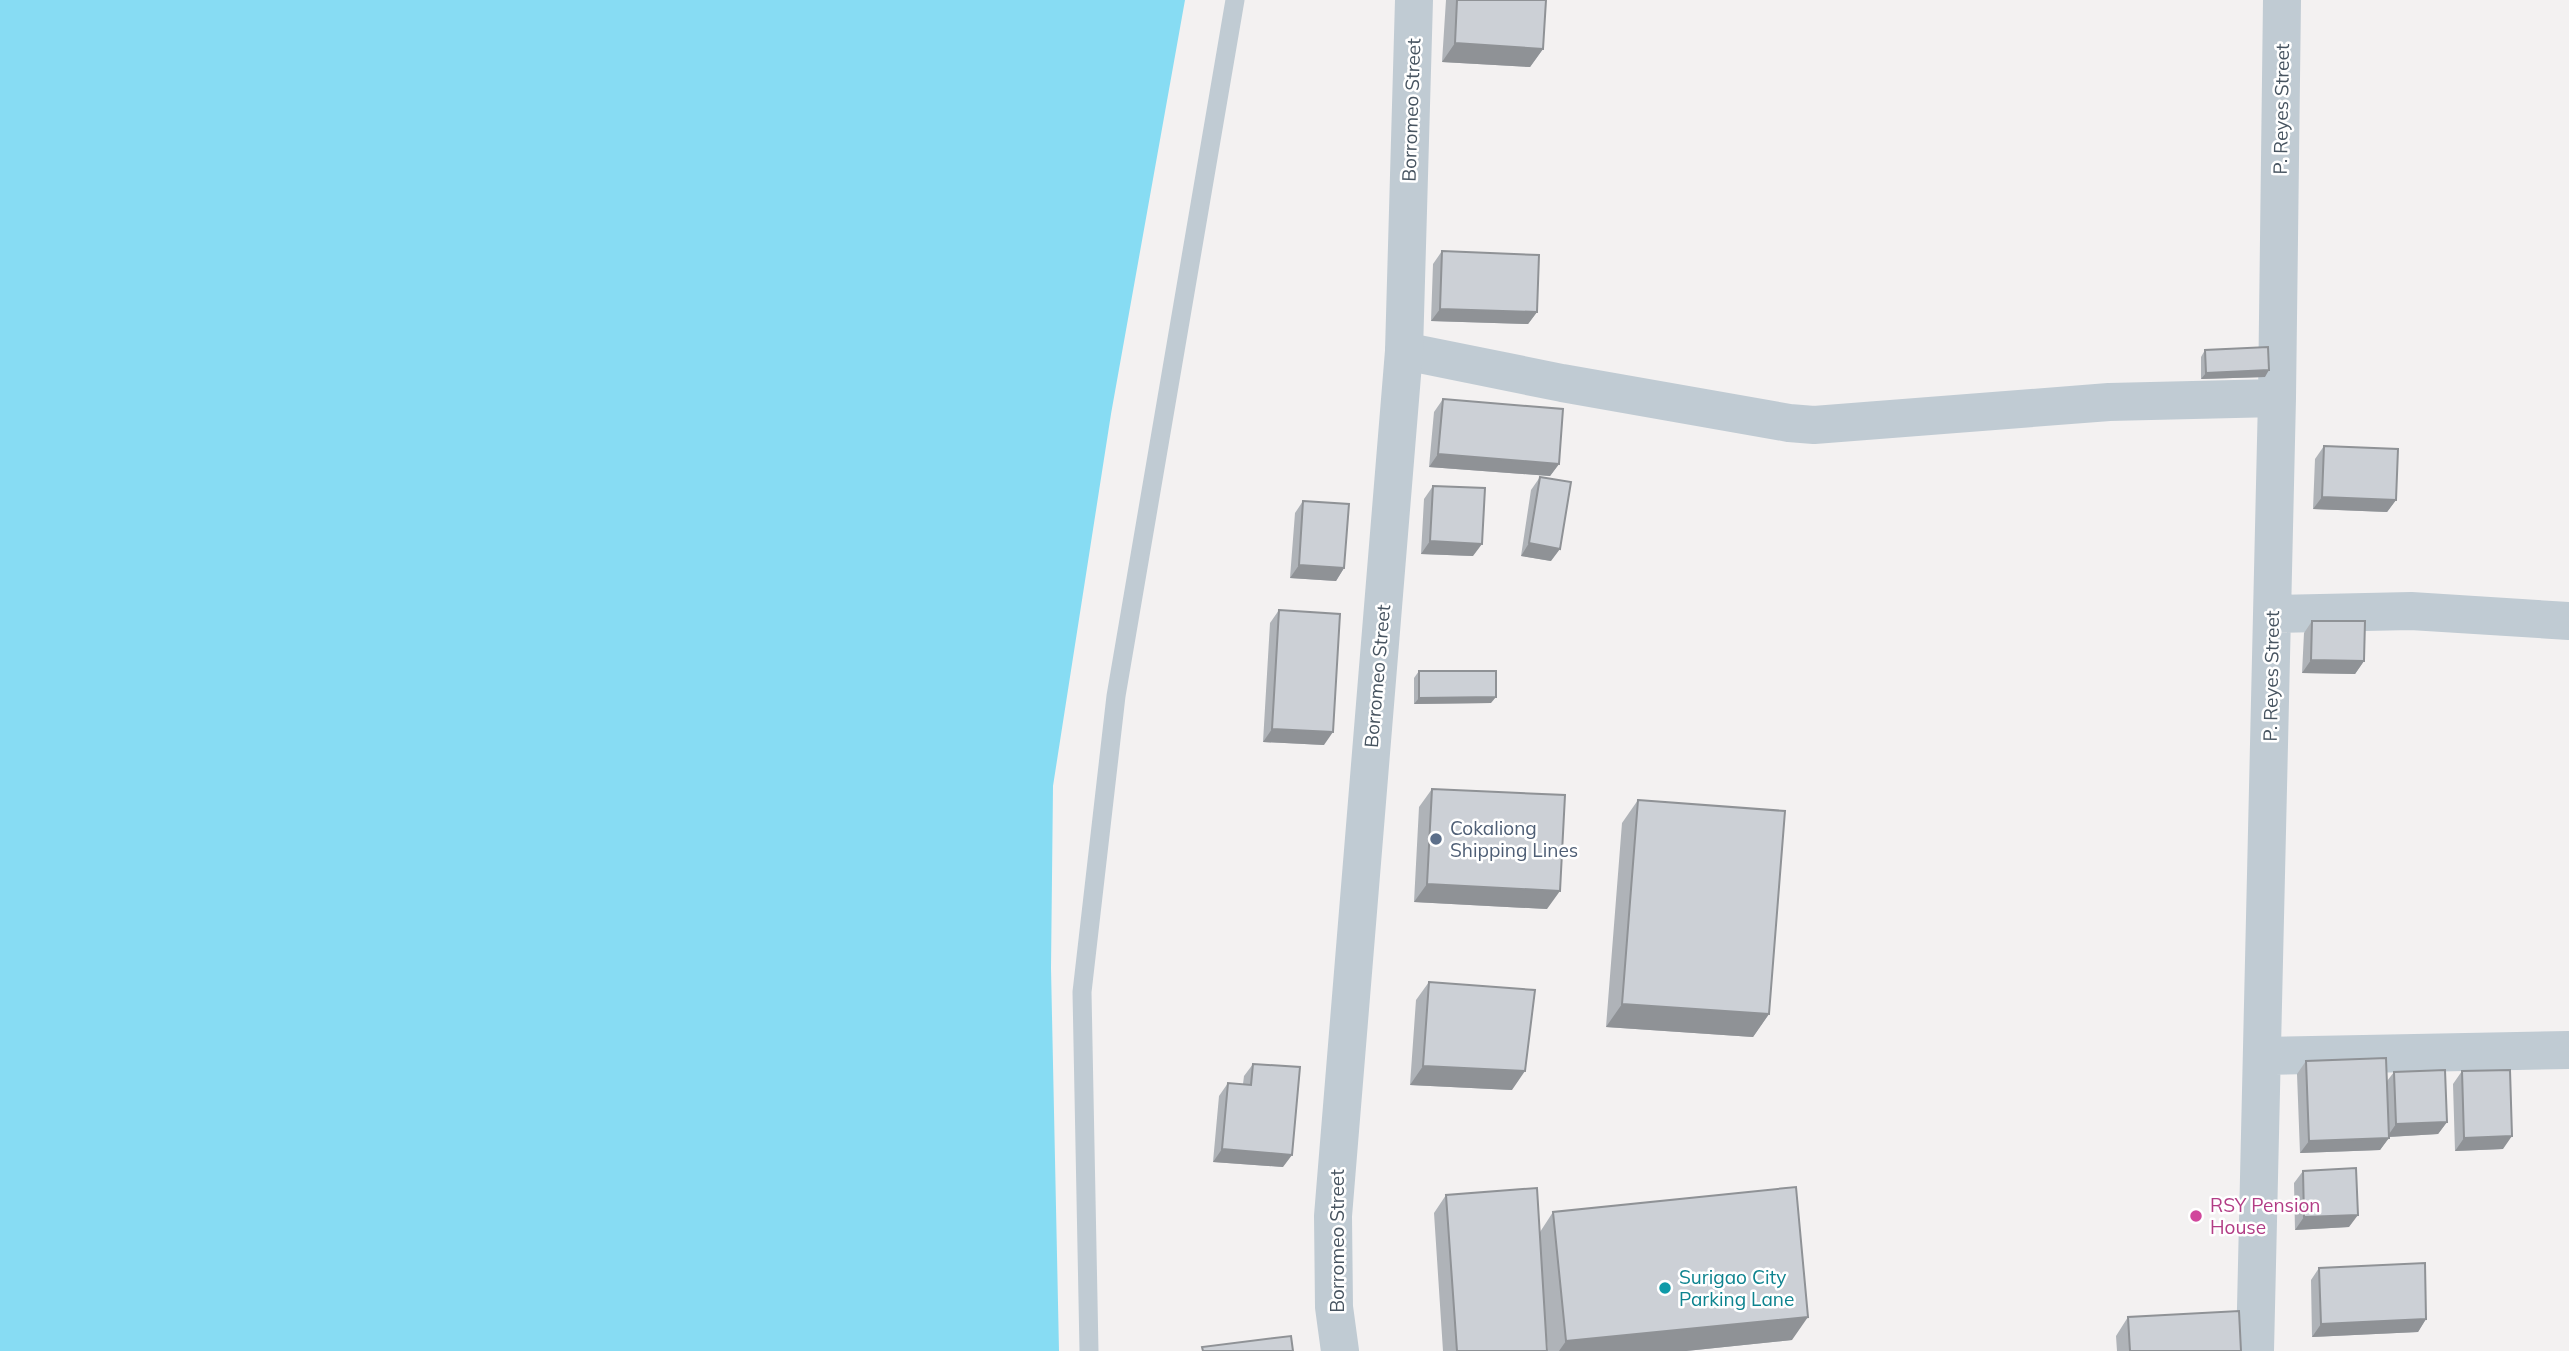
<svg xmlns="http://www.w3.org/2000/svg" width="2569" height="1351" font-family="Mulish,sans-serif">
  <rect width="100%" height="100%" fill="#f3f1f1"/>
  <path fill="#87dcf3" d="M0,0H1185L1111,414L1053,786L1051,968L1059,1351H0Z"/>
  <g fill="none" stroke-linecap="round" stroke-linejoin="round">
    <path stroke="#c0cbd3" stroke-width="19" d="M1089,1351L1082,992L1116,696L1235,0"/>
    <path stroke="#c0cbd3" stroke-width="38" d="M1404,351L1562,383L1789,423L1814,425L2109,402L2277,398
      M2272,614L2411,611L2569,621
      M2262,1056L2569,1050
      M2255,1351L2277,398L2282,0"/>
    <path stroke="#c0cbd3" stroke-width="38" d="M1340,1351L1334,1307L1333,1216L1404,351L1414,0"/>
  </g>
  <path fill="#afb3b8" d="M1446,0H1546L1543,49L1530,67L1442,62Z
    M1442,251L1537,312L1528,324L1431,321L1433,264Z
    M2205,350L2265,377L2201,379V357Z
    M1443,399L1559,464L1550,476L1429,467L1434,412Z
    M2324,446L2396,500L2387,512L2313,509L2315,459Z
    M1540,477L1551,561L1521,556L1531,490Z
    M1433,486L1473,556L1421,554L1424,499Z
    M1303,501L1344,568L1336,581L1290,578L1295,513Z
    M1279,610L1324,745L1263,742L1270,623Z
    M2312,621L2364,661L2355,674L2302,673L2304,633Z
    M1419,671L1491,703L1414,704V678Z
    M1432,789L1547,909L1414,902L1419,807Z
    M1638,800L1769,1014L1753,1037L1606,1027L1622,823Z
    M1429,982L1512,1090L1410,1085L1416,1000Z
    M2306,1061L2387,1081L2394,1072L2447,1122L2438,1134L2389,1137L2380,1150L2300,1153L2297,1074Z
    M1253,1064L1283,1167L1213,1162L1219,1096L1228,1083L1243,1084L1244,1076Z
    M2462,1071L2503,1149L2455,1151L2453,1084Z
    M2303,1171L2349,1227L2295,1230L2294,1183Z
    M1446,1195L1540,1232L1553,1212L1792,1340L1686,1351H1548L1545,1321L1547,1351H1443L1434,1213Z
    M2319,1268L2426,1319L2418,1332L2312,1337L2311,1280Z
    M2128,1317L2241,1351H2117L2116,1336Z"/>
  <path fill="#8f9296" d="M1455,43L1543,49L1530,67L1442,62Z
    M1440,309L1537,312L1528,324L1431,321Z
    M2269,370L2265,377L2201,379L2206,373Z
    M1438,454L1559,464L1550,476L1429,467Z
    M2322,497L2396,500L2387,512L2313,509Z
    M1430,541L1482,544L1473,556L1421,554Z
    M1529,543L1560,549L1551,561L1521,556Z
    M1299,565L1344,568L1336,581L1290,578Z
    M2311,660L2364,661L2355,674L2302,673Z
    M1496,697L1491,703L1414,704L1419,698Z
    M1272,729L1333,732L1324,745L1263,742Z
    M1427,884L1560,891L1547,909L1414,902Z
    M1622,1004L1769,1014L1753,1037L1606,1027Z
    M1423,1066L1525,1071L1512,1090L1410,1085Z
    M2447,1122L2438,1134L2387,1137L2396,1124Z
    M2512,1136L2503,1149L2455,1151L2464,1138Z
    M2389,1138L2380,1150L2300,1153L2309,1141Z
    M1222,1149L1292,1155L1283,1167L1213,1162Z
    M2358,1215L2349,1227L2295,1230L2304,1217Z
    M1808,1317L1792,1340L1686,1351H1559L1566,1341Z
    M2426,1319L2418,1332L2312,1337L2321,1324Z"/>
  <path fill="#ccd0d6" stroke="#8f9296" stroke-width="2" d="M1457,0H1546L1543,49L1455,43Z
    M1442,251L1539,255L1537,312L1440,309Z
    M2268,347L2269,370L2206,373L2205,350Z
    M1443,399L1563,409L1559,464L1438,454Z
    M2324,446L2398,449L2396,500L2322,497Z
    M1540,477L1571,482L1560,549L1529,543Z
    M1433,486L1485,488L1482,544L1430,541Z
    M1303,501L1349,504L1344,568L1299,565Z
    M1279,610L1340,614L1333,732L1272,729Z
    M2312,621H2365L2364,661L2311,660Z
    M1419,671H1496V697L1419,698Z
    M1432,789L1565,795L1560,891L1427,884Z
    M1638,800L1785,811L1769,1014L1622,1004Z
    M1429,982L1535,990L1525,1071L1423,1066Z
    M2386,1058L2389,1138L2309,1141L2306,1061Z
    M1253,1064L1300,1067L1292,1155L1222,1149L1228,1083L1251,1085Z
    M2445,1070L2447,1122L2396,1124L2394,1072Z
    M2510,1070L2512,1136L2464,1138L2462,1071Z
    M2356,1168L2358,1215L2304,1217L2303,1171Z
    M1796,1187L1808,1317L1566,1341L1553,1212Z
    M1537,1188L1547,1351H1457L1446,1195Z
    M2425,1263L2426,1319L2321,1324L2319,1268Z
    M2239,1311L2241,1351H2130L2128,1317Z
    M1291,1336L1293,1351H1203L1202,1347Z"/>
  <circle fill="#5c6f8a" stroke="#fff" stroke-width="2.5" cx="1436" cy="839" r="7"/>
  <circle fill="#d1479c" stroke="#fff" stroke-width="2.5" cx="2196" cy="1216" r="7"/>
  <circle fill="#0f9aa8" stroke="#fff" stroke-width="2.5" cx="1665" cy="1288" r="7"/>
  <g text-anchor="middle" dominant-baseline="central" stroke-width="5" stroke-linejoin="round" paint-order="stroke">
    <g font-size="19" fill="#475460" stroke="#fff">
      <text transform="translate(2281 109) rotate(-89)">P. Reyes Street</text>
      <text transform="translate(1411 110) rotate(-88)">Borromeo Street</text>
      <text transform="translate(1377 676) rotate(-85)">Borromeo Street</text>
      <text transform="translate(2271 676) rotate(-89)">P. Reyes Street</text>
      <text transform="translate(1337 1241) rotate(-90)">Borromeo Street</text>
    </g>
    <g font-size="19" fill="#4e5e75" stroke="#fff" text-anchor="start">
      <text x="1450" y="828">Cokaliong<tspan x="1450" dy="22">Shipping Lines</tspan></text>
    </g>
    <g font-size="19" fill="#b23c85" stroke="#fff" text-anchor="start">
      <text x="2210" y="1205">RSY Pension<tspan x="2210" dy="22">House</tspan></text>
    </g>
    <g font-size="19" fill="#0d838f" stroke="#fff" text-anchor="start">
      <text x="1679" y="1277">Surigao City<tspan x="1679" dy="22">Parking Lane</tspan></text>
    </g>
  </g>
</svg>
